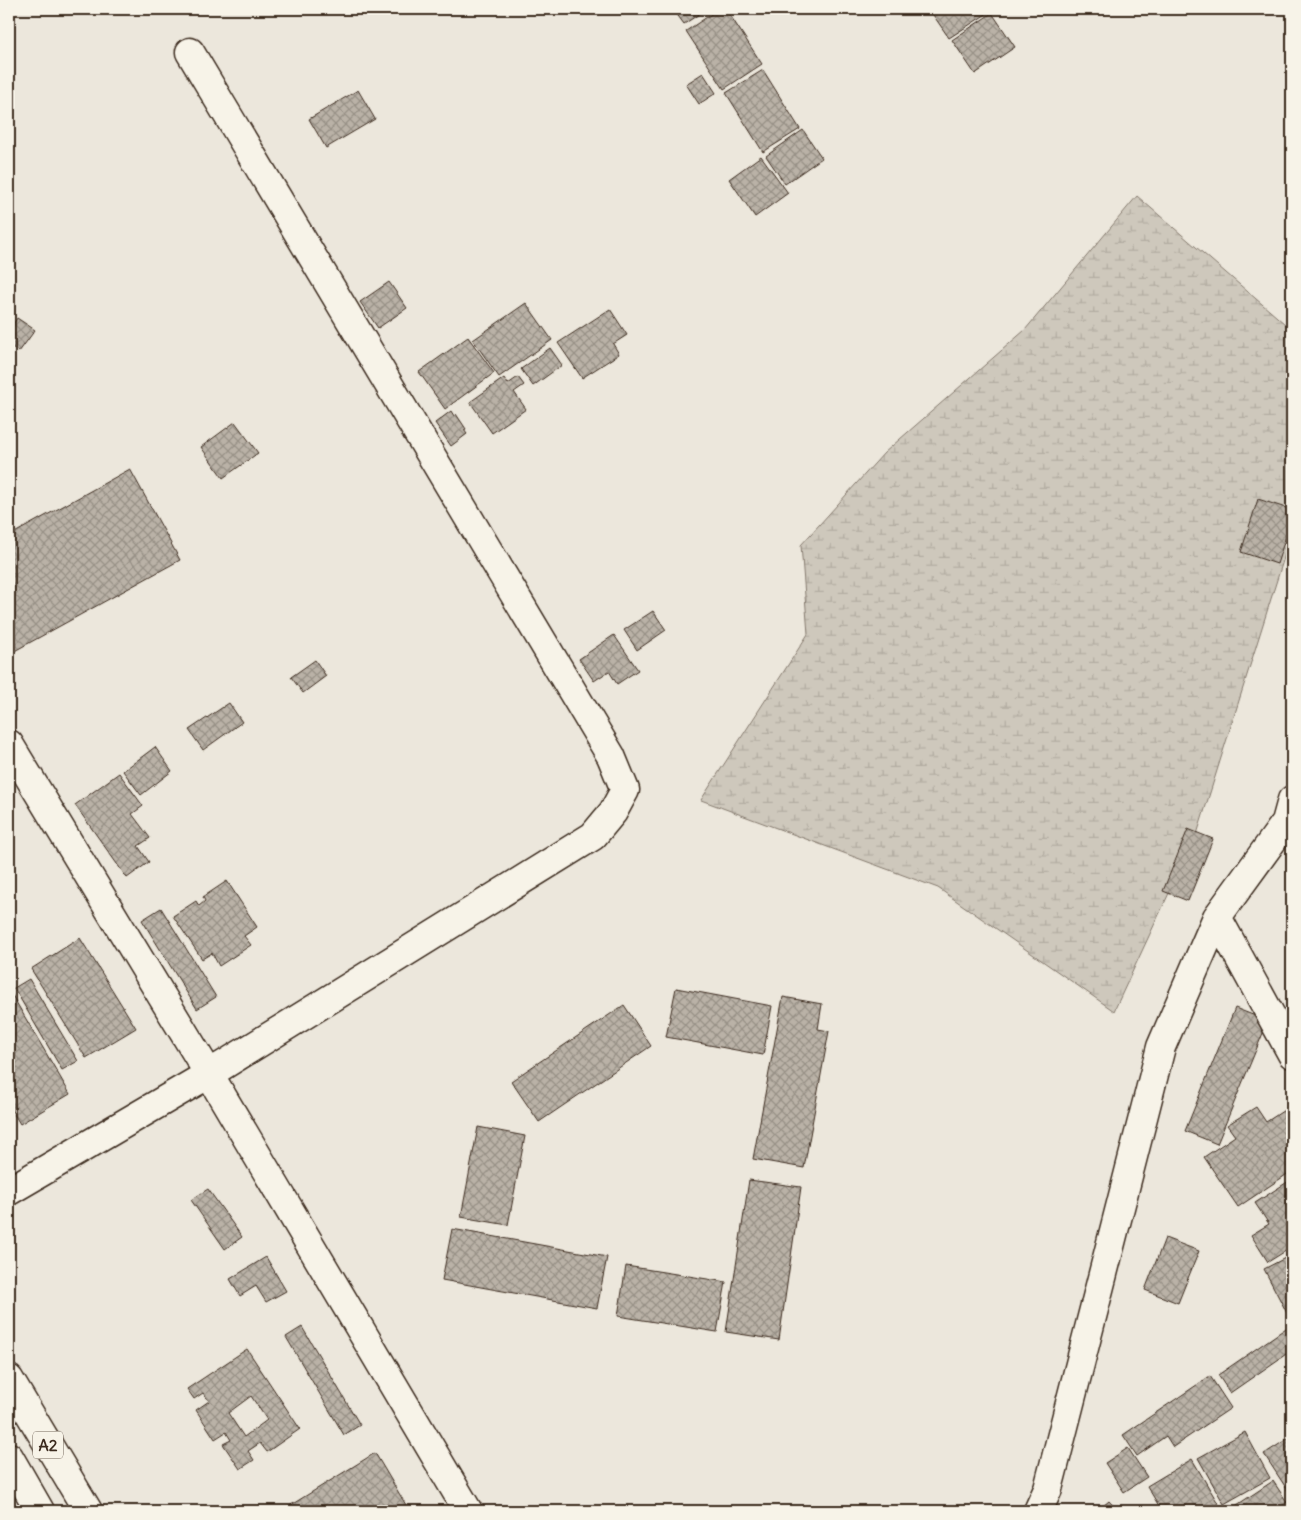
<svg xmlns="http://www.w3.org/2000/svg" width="1301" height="1520" font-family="Delius,sans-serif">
  <defs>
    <pattern id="wetland-marsh" width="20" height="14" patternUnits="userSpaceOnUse" patternTransform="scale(1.25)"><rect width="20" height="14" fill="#cec8bc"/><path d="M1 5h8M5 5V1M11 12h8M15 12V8" fill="none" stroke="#b2aca1"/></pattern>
    <pattern id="building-cross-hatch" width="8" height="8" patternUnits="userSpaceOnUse" patternTransform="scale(1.25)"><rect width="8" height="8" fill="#bab2a7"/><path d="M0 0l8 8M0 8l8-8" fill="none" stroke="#989187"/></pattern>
  </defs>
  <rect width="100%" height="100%" fill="#ece7dc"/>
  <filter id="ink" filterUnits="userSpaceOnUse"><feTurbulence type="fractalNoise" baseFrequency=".02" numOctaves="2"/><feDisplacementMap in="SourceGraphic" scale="10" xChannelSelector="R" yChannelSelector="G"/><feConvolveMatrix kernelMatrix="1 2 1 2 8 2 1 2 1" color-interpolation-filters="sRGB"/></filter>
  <g filter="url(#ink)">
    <path fill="url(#wetland-marsh)" stroke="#84796d" d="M1137,196L1292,330V532L1198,831L1114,1011L938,888L701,800L808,634L801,545L884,453L1025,330Z"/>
    <path fill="url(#building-cross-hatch)" stroke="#3b2a1e" fill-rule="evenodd" d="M673,9H707L684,24Z
      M719,9H726L762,64L724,89L686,31Z
      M929,9H989L991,11L949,38Z
      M992,13L1015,47L975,74L952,40Z
      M763,70L800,129L763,152L726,93Z
      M703,73L716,93L699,104L686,84Z
      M358,90L375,119L326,148L309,119Z
      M803,130L822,158L785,184L766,156Z
      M761,156L788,193L755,217L729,179Z
      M389,282L407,308L378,328L360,302Z
      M526,303L552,340L499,377L473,340Z
      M610,309L627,335L613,344L619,354L582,378L558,343Z
      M17,318L35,330L19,352L9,345V331Z
      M468,337L494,373L445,409L419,372Z
      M550,348L562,365L533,386L521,369Z
      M518,377L524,385L514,392L526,409L492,433L470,402L504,378L508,384Z
      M451,411L454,416L456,414L466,429L464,430L467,434L451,446L435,423Z
      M235,422L258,453L223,478L201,447Z
      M130,469L180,560L9,654V536Z
      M1258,499L1292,510V517L1277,564L1241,552Z
      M653,611L666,630L637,650L624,630Z
      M614,635L638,670L617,684L609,671L594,681L579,659Z
      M315,660L326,676L303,693L291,677Z
      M229,703L242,722L203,750L189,730Z
      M155,747L172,771L141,795L123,771Z
      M119,773L143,806L132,814L150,838L138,846L149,862L127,878L75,805Z
      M1188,829L1213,839L1188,901L1163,891Z
      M227,881L257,927L244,936L251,945L219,966L212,953L202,959L173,916L196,901L199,906L205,901L203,897Z
      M161,908L216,997L197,1009L142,920Z
      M80,938L136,1028L86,1058L31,969Z
      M29,979L78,1061L62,1070L14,988Z
      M676,988L772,1006L763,1055L666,1037Z
      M9,990L70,1094L20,1124L9,1106Z
      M783,997L822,1004L818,1029L829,1031L804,1168L753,1159Z
      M624,1005L651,1046L539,1122L511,1081Z
      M1235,1008L1268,1021L1217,1144L1185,1131Z
      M1292,1105V1171L1238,1207L1204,1157L1235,1136L1227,1125L1256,1107L1266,1122Z
      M478,1127L525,1136L508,1225L461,1217Z
      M1292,1179V1247L1268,1262L1251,1235L1269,1224L1255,1203Z
      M749,1180L801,1187L779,1340L726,1332Z
      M208,1189L242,1237L225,1249L191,1200Z
      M452,1229L607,1257L597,1308L442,1280Z
      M1165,1238L1199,1251L1178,1303L1145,1290Z
      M266,1257L286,1291L266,1302L256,1286L240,1296L230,1279Z
      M1287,1257L1292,1266V1313L1288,1315L1264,1269Z
      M626,1266L726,1282L717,1332L618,1316Z
      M1292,1324V1350L1230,1393L1218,1375Z
      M302,1327L360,1425L344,1435L286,1337Z
      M247,1349L300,1429L267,1452L260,1443L248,1451L254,1460L240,1469L223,1444L231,1440L226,1432L215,1439L196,1410L209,1401L203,1393L194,1399L187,1389ZM251,1396L267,1420L244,1437L228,1413Z
      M1210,1376L1231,1408L1173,1447L1166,1436L1137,1456L1123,1435Z
      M1245,1432L1270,1478L1224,1504L1198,1458Z
      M1292,1436V1497L1264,1454Z
      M1128,1448L1147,1477L1124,1492L1105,1463Z
      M375,1453L406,1505L397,1511H295L291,1505Z
      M1192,1459L1219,1505L1208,1511H1162L1147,1486Z
      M1273,1481L1287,1502L1276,1511H1228Z
      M1109,1501L1118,1511H1097Z"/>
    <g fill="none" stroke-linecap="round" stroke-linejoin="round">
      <defs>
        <path id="minor" d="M9,744L209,1074L468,1511
          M1217,917L1292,1054
          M9,1191L209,1074L593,836L613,812L625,790L611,756L190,52
          M1038,1511L1048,1489L1161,1047L1217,917L1286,822L1292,800"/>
        <path id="highway" d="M9,1379L88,1511
          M9,1457L40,1511"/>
      </defs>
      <use href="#minor" stroke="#3b2a1e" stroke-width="31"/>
      <use href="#highway" stroke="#3b2a1e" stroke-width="31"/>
      <use href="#minor" stroke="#f7f3e8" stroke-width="28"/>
      <use href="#highway" stroke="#f7f3e8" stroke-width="28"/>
    </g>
  </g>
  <g text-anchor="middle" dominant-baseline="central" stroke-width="4" stroke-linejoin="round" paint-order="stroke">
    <rect fill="#f7f3e8" stroke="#73665b" stroke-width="1" x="33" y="1431.5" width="30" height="27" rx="4"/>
    <g font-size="16" font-weight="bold" fill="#3b2a1e">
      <text x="48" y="1445">A2</text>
    </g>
  </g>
  <rect width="1301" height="1520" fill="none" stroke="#f7f3e8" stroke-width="30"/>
  <rect x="15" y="15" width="1271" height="1490" fill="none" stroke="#3b2a1e" stroke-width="2" filter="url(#ink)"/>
</svg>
